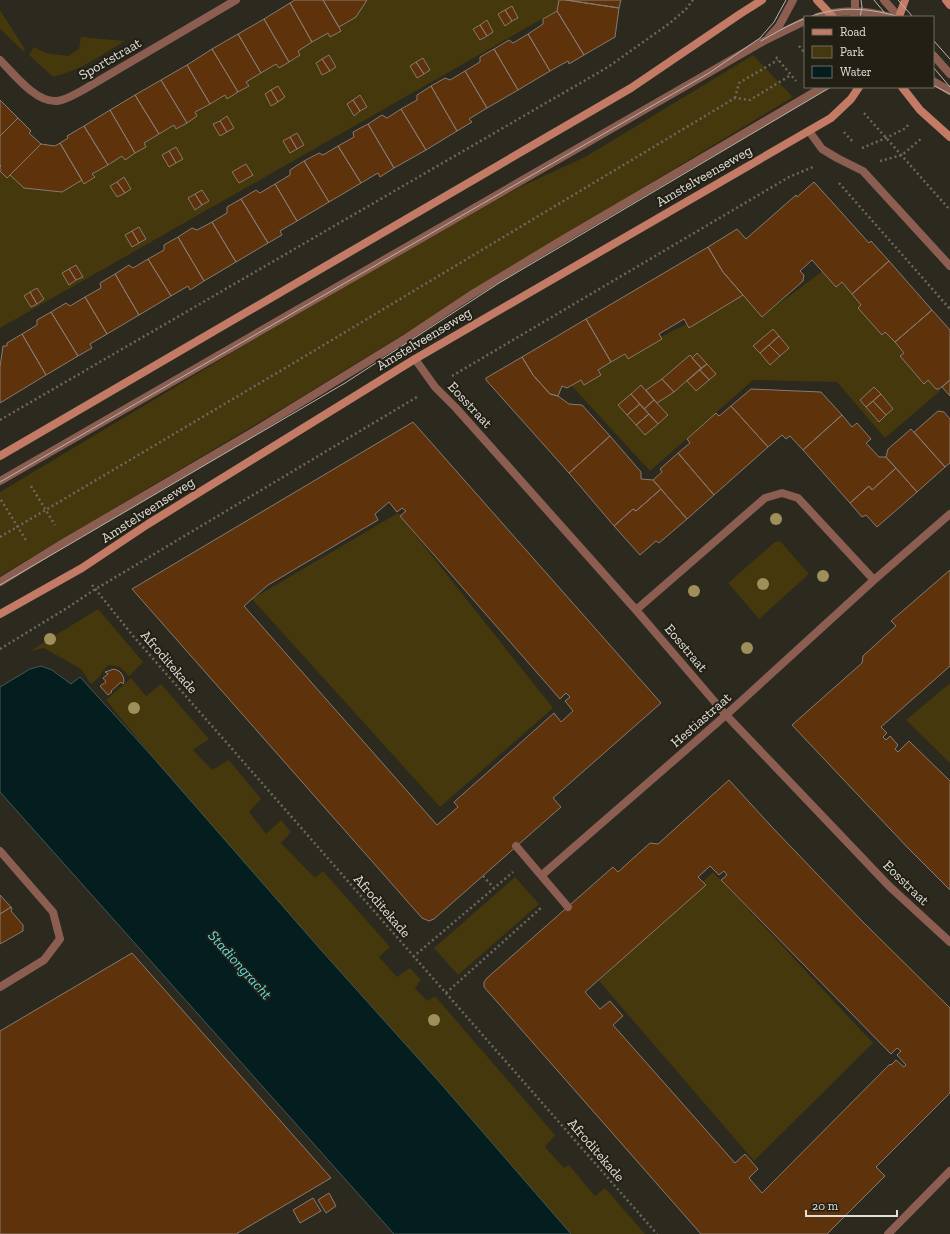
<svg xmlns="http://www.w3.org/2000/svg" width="950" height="1234" font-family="'Zilla Slab',serif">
  <rect width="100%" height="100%" fill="#2c291e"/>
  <path fill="#44380c" d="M364,0H573L563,7L0,328V163L61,191L364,5Z
    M0,10L25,49L23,51L0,29Z
    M81,37L125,41C101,55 80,71 53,77L29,55L34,47L46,53L68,56L79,49Z
    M753,55L793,97L576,228L295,401L0,576V492L245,345L382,265L518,188L587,156Z
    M828,267L940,391L885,438L837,382L753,380L650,471L569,383L744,295L764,315Z
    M398,513L553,708L440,807L252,599Z
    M780,541L809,574L759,619L728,583L775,542Z
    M98,609L143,662L129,676L120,667L108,665C101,673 99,679 91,684L81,669L44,648L30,651Z
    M131,678L146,696L161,684L209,739L193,750L212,770L229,760L261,799L249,812L266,834L281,820L291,832L281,843L315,878L323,871L390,947L379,957L397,977L410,968L421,980L415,988L427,1001L435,996L555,1135L545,1147L564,1168L569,1165L595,1196L605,1188L645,1234H571C528,1185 486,1135 443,1086C329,958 214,833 106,700Z
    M950,683V763L906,720Z
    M713,872L873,1043L754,1161L599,981Z
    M515,877L539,904L458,975L434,948Z"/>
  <path fill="#041e1f" stroke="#465856" d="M41,666L52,670L71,684L80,677L150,754L321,950L442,1085L571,1234H394L0,792V687L30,669Z"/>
  <path fill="#5e330b" stroke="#867a72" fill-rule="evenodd" d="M295,0H323L341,31L330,37L328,33L312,42L290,3Z
    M323,0H367L356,17L339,27Z
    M559,0H566L619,8L615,37L584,55L557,11Z
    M566,0H621L619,8Z
    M290,3L312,42L298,51L300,55L289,62L264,19Z
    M512,6L518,18L512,21L505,10Z
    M505,10L512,21L505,26L498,14Z
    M557,11L584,55L569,64L568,61L550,71L528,34L543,24V19Z
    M264,19L289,62L279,68L276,64L261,73L238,34Z
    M487,20L493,32L487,36L480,25Z
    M480,25L487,36L480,40L473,29Z
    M238,34L261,73L246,82L249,86L238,92L212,49Z
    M528,34L550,71L518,90L494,49L509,40L513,43Z
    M212,49L238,92L227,99L225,95L210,104L187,65Z
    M494,49L518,90L487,108L465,71L480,62V57Z
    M329,55L336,67L330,71L322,59Z
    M423,58L430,70L424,74L416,62Z
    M322,59L330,71L322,75L316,63Z
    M416,62L424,74L417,78L410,66Z
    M187,65L210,104L195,112L197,116L187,123L161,80Z
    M465,71L487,108L469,119L472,122L457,131L431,86L445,78L450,80Z
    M161,80L187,123L176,129L174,125L159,134L135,95Z
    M278,86L285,97L278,102L271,90Z
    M431,86L457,131L426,150L401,109L417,100V95Z
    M271,90L278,102L271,106L265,94Z
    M135,95L159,134L144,143L146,147L135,153L110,110Z
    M360,95L367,107L360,111L353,100Z
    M0,100L18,118L0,136Z
    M353,100L360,111L354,116L347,104Z
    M401,109L426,150L394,168L368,124L382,115L387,118Z
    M110,110L135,153L125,160L122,156L108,165L84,126Z
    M227,116L234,128L227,132L220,121Z
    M18,118L31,131L29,133L41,144L7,178L0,171V167L1,166L0,165V136Z
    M220,121L227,132L220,136L213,124Z
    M368,124L394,168L380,177L378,173L361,183L338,146L354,137L353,132Z
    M84,126L108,165L92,174L95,177L84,184L60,143L68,138L67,136Z
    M297,133L304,145L297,149L290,137Z
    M290,137L297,149L290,153L283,141Z
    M60,143L82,180L62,192L24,188L10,175L41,144L55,146Z
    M338,146L361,183L329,202L304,161L319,153L323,155Z
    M176,147L183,159L176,163L169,151Z
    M169,151L176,163L169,167L162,155Z
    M304,161L329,202L297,221L275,184L290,175V170Z
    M246,164L253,175L239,183L232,172Z
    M124,177L131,189L125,193L117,182Z
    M117,182L125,193L117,197L110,186Z
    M814,182L869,243L871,241L889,261L852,294L842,282L836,287L812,260L800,271L804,275L803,281L762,317L723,272L708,247L737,229L746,239L796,195L797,197Z
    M275,184L297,221L280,231L282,235L268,243L241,199L256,190L260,193Z
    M202,190L209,201L202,205L195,194Z
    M195,194L202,205L195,210L188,198Z
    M241,199L268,243L236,262L212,222L227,213V207Z
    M212,222L236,262L204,281L178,237L192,228L197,230Z
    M139,227L146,239L139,243L132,231Z
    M132,231L139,243L132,247L125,235Z
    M178,237L204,281L190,290L188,286L171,296L148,259L164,250V245Z
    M708,247L723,272L743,295L689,328L684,319L659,334L662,339L628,359L625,354L611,362L586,319Z
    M148,259L171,296L139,315L115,274L129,265L133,268Z
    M889,261L932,310L895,342L885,332L882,335L858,308L861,305L852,294Z
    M76,265L83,277L76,280L69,269Z
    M69,269L76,280L69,285L62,273Z
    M115,274L139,315L107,334L85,297L101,288L100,283Z
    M37,288L44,299L37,304L30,292Z
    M30,292L37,304L31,307L24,296Z
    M85,297L107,334L90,344L92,348L78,356L51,312L66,303L70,306Z
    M932,310L950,330V380L939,389H936L928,380L924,384L900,356L904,353L895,342Z
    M51,312L78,356L46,375L22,334L37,325V320Z
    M586,319L611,362L598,370L601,375L584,385L581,380L567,388L562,386L558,396L550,394L533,375L522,357Z
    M773,329L779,336L760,353L753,346Z
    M22,334L46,375L0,403V367L3,346H7V343Z
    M779,336L789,348L780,356L769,345Z
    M769,345L780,356L770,365L760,353Z
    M697,353L707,364L701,368L692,358Z
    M690,355L701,368L674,392L662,379Z
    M522,357L533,375L550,394L558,396L569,404L582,405L610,436L569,473L486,380V378Z
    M707,364L716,374L709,380L700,370Z
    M700,370L709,380L696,391L687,381Z
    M662,379L674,392L657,403L646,390Z
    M950,380V396L942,387Z
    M641,385L654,400L644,409L631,394Z
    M874,387L881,394L866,407L860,400Z
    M751,389L821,392L842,415L803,450L790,436L786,439L782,435L768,447L731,406Z
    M631,394L640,404L627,415L618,405Z
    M881,394L893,409L886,415L873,401Z
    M654,400L668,415L658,424L644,409Z
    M873,401L886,415L879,422L866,407Z
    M640,404L649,414L636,425L627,415Z
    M731,406L768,447L714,495L678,453L690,443L687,439L716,413L719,416Z
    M938,411L944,412L950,419V463L945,467L914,432Z
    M649,414L658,424L645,435L636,425Z
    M842,415L852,427L857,423L871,439L866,443L879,457H886L896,468L872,490L869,486L850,503L803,450Z
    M413,422L661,703L553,798L561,807L434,919L429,921L422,918L132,589ZM389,502L397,512L402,508L406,511L400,516L560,699L566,693L570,697L565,701L573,711L561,722L554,713L454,802L458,807L437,825L244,606L268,585L378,520L375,514Z
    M911,429L945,467L917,492L886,457L888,449Z
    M610,436L641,472V479L653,480L661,489L636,511L633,509L614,526L569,473Z
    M678,453L714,495L687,519L653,480L662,472L660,469Z
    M896,468L917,492L877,527L866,515L862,517L850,503L869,486L872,490Z
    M661,489L687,519L659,543L656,541L640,555L614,526L633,509L636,511Z
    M950,570V666L881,727L887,733L883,737L886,740L890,736L898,745L895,749L898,752L909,741L950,781V890L908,848L792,725L862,663L863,656L896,626L891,621Z
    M114,669L119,671L121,673L123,676L124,681L123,684L121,682L111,691L112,692L108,695L100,686L106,682L103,678L108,674L105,672Z
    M729,780L771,826L862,921L950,1008V1093L876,1167L885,1176L827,1234H701L484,987V982L487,978L613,867L618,872L650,843L658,844ZM710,866L719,875L724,871L727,875L721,880L891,1054L897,1048L901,1051L897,1055L906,1065L904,1067L896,1060L891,1065L890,1064L762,1193L749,1178L758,1169L745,1154L735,1163L613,1025L623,1016L610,1001L600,1009L585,992L706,885L698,877Z
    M0,895L11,907L0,914Z
    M11,907L12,909L11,911L23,925V931L0,944V914Z
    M132,953L331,1178L236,1234H0V1031Z
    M329,1193L336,1206L326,1213L318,1200Z
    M313,1198L321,1211L300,1223L293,1210Z"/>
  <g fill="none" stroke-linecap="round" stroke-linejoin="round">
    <path stroke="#6c6a60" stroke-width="2.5" stroke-dasharray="2 3" stroke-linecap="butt" d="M799,46L805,53
      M776,57L796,81
      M735,98L739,83L778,60
      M864,113L950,210
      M844,132L853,142
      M862,148L886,138L906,128L908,125
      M880,161L902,155L922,138
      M839,183L950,309
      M452,376L789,177L813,167
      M0,420L608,67L670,23L686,9L693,0
      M31,486L55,525
      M1,500L27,542
      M0,537L292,364L735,98L750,100L791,75
      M92,585L134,637L657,1234
      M0,649L67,608L94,590L417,397
      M483,876L494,888
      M413,957L513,872
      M446,993L542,907"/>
    <path stroke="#8b5e51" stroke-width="8" d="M884,0L899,17
      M854,16L855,7V0
      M817,17C840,9 866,10 890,17
      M769,37L779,26L793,0
      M933,55L950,74
      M933,81L950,91
      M0,481L764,41L805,21
      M0,582L65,542L248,435L403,340L471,295L557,243L823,87
      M516,846L568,907"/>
    <path stroke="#8b5e51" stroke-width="8" d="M0,60C14,74 36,103 57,101C66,100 75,94 83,90L236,0
      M809,131L822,149L837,158L863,171L950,266
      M415,359L435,387L456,408L636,610L726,715L889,886L950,942
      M636,610L765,498L782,493L798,498L874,580
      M0,851L53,912L60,939L44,960L0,987
      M542,875L726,715L874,580L950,514
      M888,1234L950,1171"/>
    <path stroke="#c37b66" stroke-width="8" d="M817,0L833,17
      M946,0L950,5
      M899,17L905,0
      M902,87L920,110L950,137
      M0,456L631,88L740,14L762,0
      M0,614L82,568L148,524L415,359L831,118L851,99L859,87"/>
    <path stroke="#b8b6ae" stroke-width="1" d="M874,0L884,12
      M898,0L913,17
      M860,17L862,7L861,0
      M933,40L950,59
      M761,41C810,12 842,0 900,17
      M933,67L950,87
      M933,85L950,94
      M0,482L709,73L760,38L774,22L786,0
      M0,585L345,383L499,283L831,87"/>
  </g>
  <g fill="#9f8f5a">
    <circle cx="776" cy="519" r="6"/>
    <circle cx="823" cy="576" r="6"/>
    <circle cx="763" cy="584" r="6"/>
    <circle cx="694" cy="591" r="6"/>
    <circle cx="50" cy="639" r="6"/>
    <circle cx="747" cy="648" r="6"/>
    <circle cx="134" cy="708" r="6"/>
    <circle cx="434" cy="1020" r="6"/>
  </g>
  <g text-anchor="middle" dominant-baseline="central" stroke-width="4" stroke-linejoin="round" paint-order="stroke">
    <g font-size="14" fill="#e1dfd8" stroke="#221f15">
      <text transform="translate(110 59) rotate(-30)">Sportstraat</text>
      <text transform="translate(704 176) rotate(-30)">Amstelveenseweg</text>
      <text transform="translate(424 339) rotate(-31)">Amstelveenseweg</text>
      <text transform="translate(470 405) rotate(47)">Eosstraat</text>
      <text transform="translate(148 510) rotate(-33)">Amstelveenseweg</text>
      <text transform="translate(686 648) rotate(50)">Eosstraat</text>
      <text transform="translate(169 662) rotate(49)">Afroditekade</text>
      <text transform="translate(701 720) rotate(-41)">Hestiastraat</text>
      <text transform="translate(906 883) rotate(44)">Eosstraat</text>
      <text transform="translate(382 906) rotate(49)">Afroditekade</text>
      <text transform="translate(596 1150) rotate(49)">Afroditekade</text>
    </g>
    <g font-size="15" font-style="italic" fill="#5fdce1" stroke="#221f15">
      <text transform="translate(240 965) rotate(48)">Stadiongracht</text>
    </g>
  </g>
  <rect x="804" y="16" width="130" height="72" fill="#221f15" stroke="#6e6c63"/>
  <rect x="812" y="29" width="20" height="6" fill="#c37b66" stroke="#6e6c63"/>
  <text x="840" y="36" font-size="12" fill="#e1dfd8">Road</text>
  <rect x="812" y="46" width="20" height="12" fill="#44380c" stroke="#6e6c63"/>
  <text x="840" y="56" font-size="12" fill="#e1dfd8">Park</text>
  <rect x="812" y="66" width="20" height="12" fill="#041e1f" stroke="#6e6c63"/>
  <text x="840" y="76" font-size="12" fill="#e1dfd8">Water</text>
  <path d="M806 1210v6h91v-6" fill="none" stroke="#e1dfd8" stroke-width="2"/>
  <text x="812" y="1210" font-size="12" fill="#e1dfd8" stroke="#221f15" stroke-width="3" paint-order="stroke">20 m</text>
</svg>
